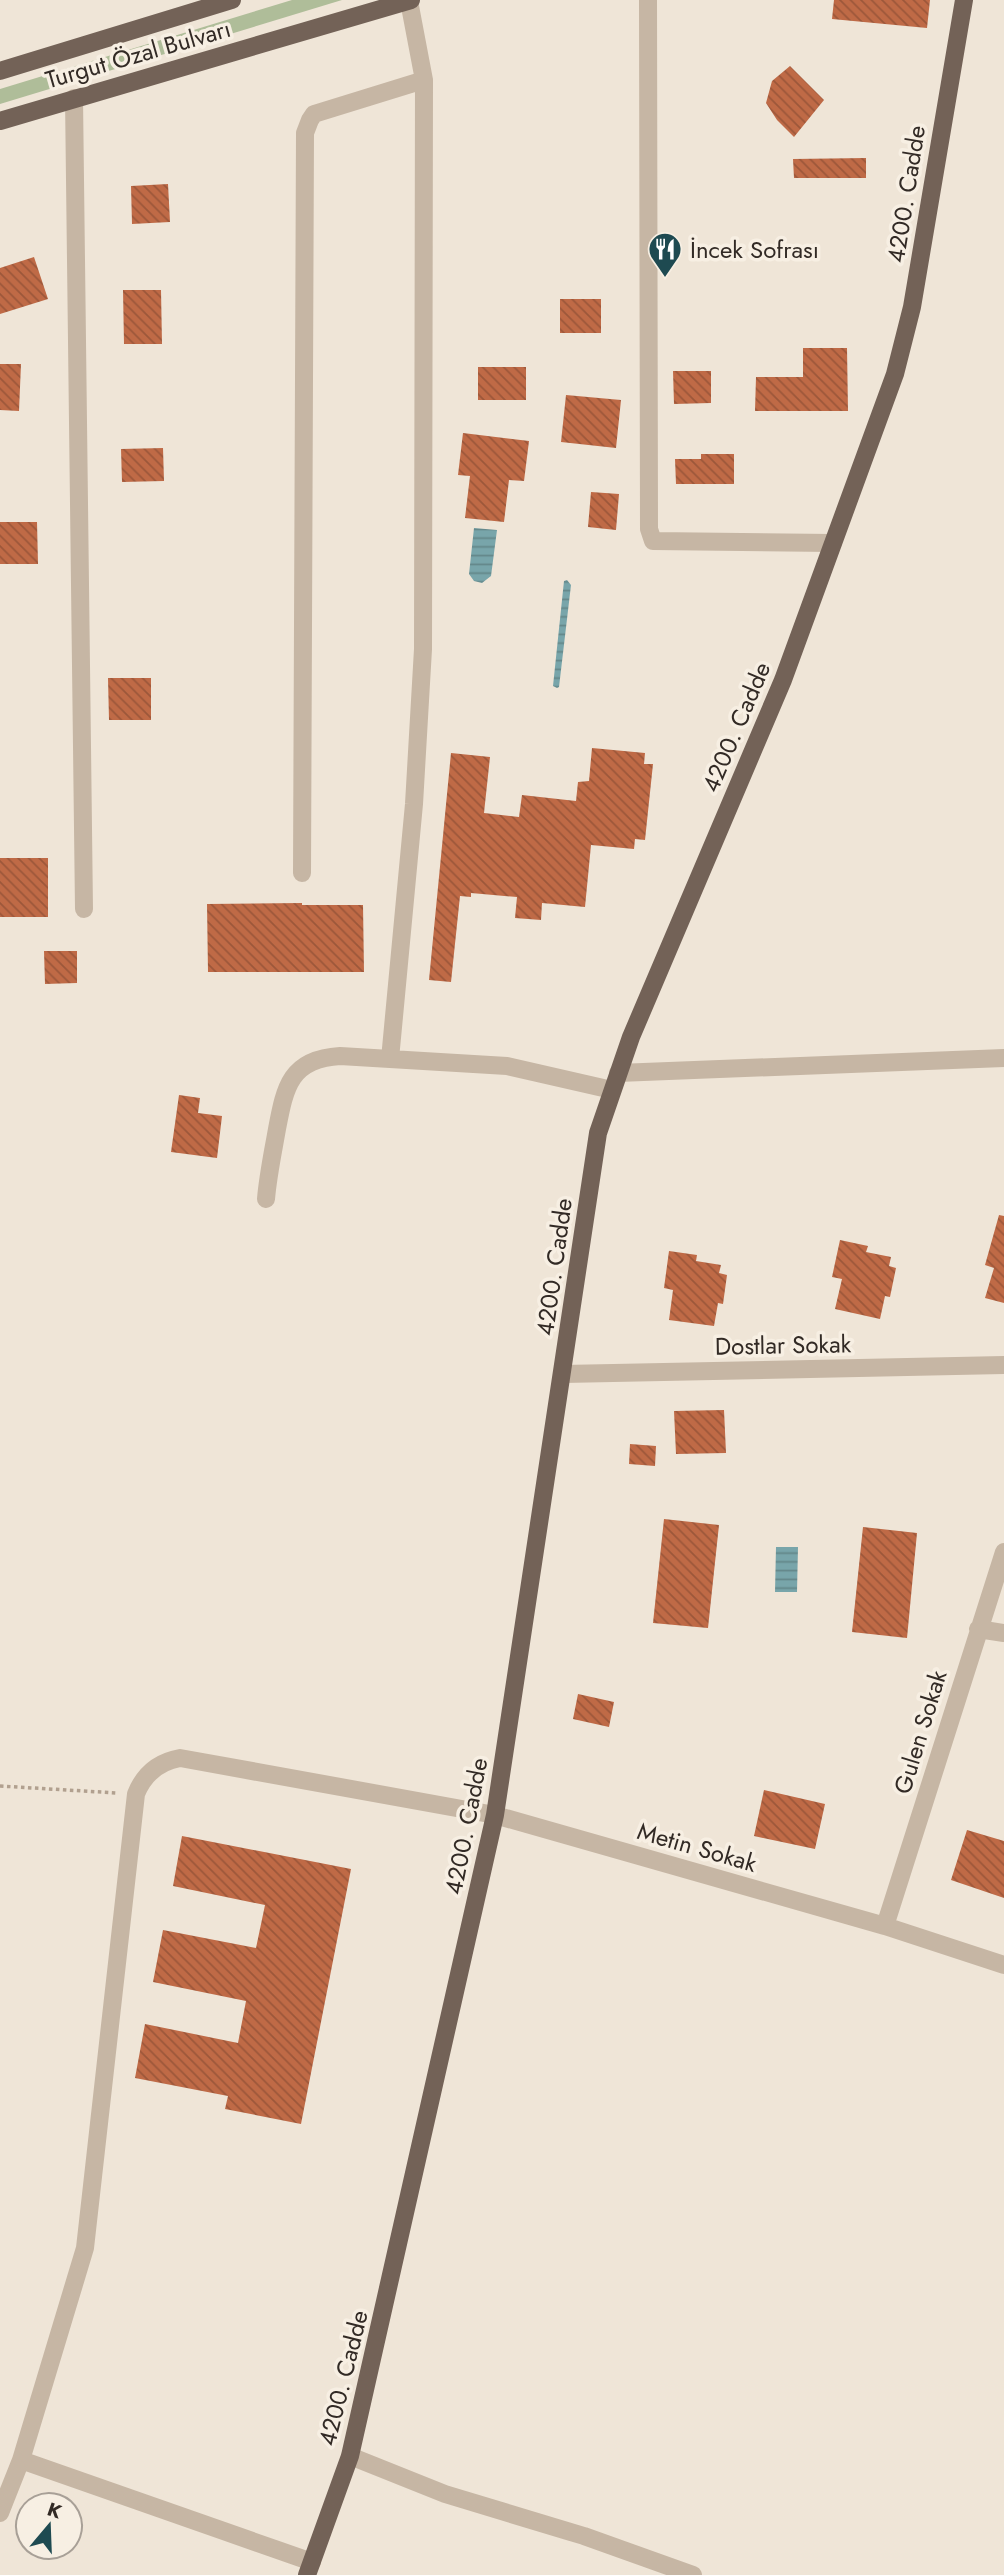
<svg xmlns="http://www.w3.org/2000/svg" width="1004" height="2575" font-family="Jost,sans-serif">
  <defs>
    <pattern id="water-rules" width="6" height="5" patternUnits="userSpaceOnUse" patternTransform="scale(1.75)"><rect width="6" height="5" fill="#78a5aa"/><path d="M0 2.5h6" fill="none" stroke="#63878a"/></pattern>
    <pattern id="building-back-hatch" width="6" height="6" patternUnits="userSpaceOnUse" patternTransform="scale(1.75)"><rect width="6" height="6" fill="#bf6a46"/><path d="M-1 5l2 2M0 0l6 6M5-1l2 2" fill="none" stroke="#9c573a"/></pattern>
  </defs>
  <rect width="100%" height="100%" fill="#efe5d7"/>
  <path fill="#afbd99" d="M292,0H342L0,104V89Z"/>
  <path fill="url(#water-rules)" d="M474,528L497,530L491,576L482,583L474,581L469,574Z
    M567,580L571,585L559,687L557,688L553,686L564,581Z
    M776,1547H798L797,1592H775Z"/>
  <path fill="url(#building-back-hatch)" d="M834,0H930L927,28L832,19Z
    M790,66L824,100L794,137L777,120L766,103L772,81Z
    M866,158V178H794L793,159Z
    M168,184L170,222L132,224L131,186Z
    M34,257L48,299L0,314V268Z
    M123,290H161L162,344H124Z
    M560,299H601V333H560Z
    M803,348H847L848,411H755L756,377H803Z
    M0,364H21L19,411L0,410Z
    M478,367H526V400H478Z
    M673,371H711V403L674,404Z
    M566,395L621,400L616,448L561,442Z
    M463,433L529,441L524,481L509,480L504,522L465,518L470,476L458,475Z
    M163,448L164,481L122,482L121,449Z
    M701,454H734V484H676L675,459H701Z
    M591,492L619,494L616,530L588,527Z
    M0,522H37L38,564H0Z
    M108,678H151V720H109Z
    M592,748L645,753L644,764H653L645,840L635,839L634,849L591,845L585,907L542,903L541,920L515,918L517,897L471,893V897L460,896L451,982L429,980L451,753L490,757L484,813L519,817L522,795L576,801L578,782L589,781Z
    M0,858H48V917H0Z
    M302,903V905H363L364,972H208L207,904Z
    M44,951H77V983L45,984Z
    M179,1095L200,1098L198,1113L222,1116L217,1158L171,1152Z
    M999,1215L1004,1216V1303L985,1298L994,1268L985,1265Z
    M840,1240L868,1246L866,1252L891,1257L889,1266L896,1268L890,1297L885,1296L880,1319L835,1309L842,1279L832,1277Z
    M669,1251L697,1255L696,1261L721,1265L719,1273L727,1275L723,1304L718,1303L714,1326L669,1320L673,1290L664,1288Z
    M724,1410L726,1453L676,1454L674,1411Z
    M630,1444L656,1446L655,1466L629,1464Z
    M664,1519L719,1525L708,1628L653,1623Z
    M863,1527L917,1533L907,1638L852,1632Z
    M578,1694L614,1702L609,1727L573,1719Z
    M764,1790L825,1804L815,1849L754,1836Z
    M967,1830L1004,1841V1898L951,1880Z
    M182,1836L351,1869L301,2124L225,2109L228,2096L135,2078L145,2024L238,2043L246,2001L153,1982L163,1930L256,1948L265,1905L173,1886Z"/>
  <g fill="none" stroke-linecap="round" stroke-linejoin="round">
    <path stroke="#b1a08f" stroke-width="3.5" stroke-dasharray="3.5 3.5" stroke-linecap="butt" d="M0,1786L117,1793"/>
    <path stroke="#c6b6a4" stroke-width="18" d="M648,0L649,529L653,541L833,543
      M74,98L84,909
      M302,873L305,133L310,120L314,114L424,80
      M390,1059L414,804L423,649L424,80L409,1
      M618,1073L1004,1058
      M266,1199C268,1175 273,1152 277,1129C285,1087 290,1059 340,1056L507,1066L612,1090
      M563,1374L1004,1365
      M978,1629L1004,1633
      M885,1926L1004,1552
      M350,2456L445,2494L584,2536L693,2575
      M21,2460L312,2562
      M0,2513L21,2460L85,2248L136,1794C144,1774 158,1762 180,1758L495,1815L885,1926L1004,1965"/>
    <path stroke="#736257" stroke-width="18" d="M0,71L232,0
      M0,121L411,0
      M307,2575L350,2456L495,1815L598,1133L631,1037L783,680L895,374L912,307L964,0"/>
  </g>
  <defs>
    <symbol id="restaurant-pin" viewBox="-11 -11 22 30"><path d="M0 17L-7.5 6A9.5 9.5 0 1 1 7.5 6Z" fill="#1e4a51" stroke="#f7efe3"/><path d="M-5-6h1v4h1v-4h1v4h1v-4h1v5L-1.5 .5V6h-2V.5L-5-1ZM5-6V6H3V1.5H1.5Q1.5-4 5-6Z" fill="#fff"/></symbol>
  </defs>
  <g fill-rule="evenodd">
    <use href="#restaurant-pin" x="646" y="230" width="38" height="52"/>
  </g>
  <g text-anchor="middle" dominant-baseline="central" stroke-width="7" stroke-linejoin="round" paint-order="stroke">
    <g font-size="24" fill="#322a25" stroke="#f7efe3">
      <text transform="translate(138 54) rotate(-16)">Turgut Özal Bulvarı</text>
      <text transform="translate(906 194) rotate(-81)">4200. Cadde</text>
      <text transform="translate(736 727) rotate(-67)">4200. Cadde</text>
      <text transform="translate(554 1267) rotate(-82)">4200. Cadde</text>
      <text transform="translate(783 1345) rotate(-1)">Dostlar Sokak</text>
      <text transform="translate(920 1732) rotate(-73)">Gulen Sokak</text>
      <text transform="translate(466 1826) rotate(-79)">4200. Cadde</text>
      <text transform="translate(697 1847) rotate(16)">Metin Sokak</text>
      <text transform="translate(343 2378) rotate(-76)">4200. Cadde</text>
    </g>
    <g font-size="24" fill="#322a25" stroke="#f7efe3" text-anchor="start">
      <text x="690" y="249">İncek Sofrası</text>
    </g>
  </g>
  <g transform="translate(49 2526) rotate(19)"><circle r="33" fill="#f7efe3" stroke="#a8a097" stroke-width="2"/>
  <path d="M0-5L12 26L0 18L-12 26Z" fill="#1e4a51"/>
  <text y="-10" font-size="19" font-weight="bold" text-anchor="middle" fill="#322a25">K</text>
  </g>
</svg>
